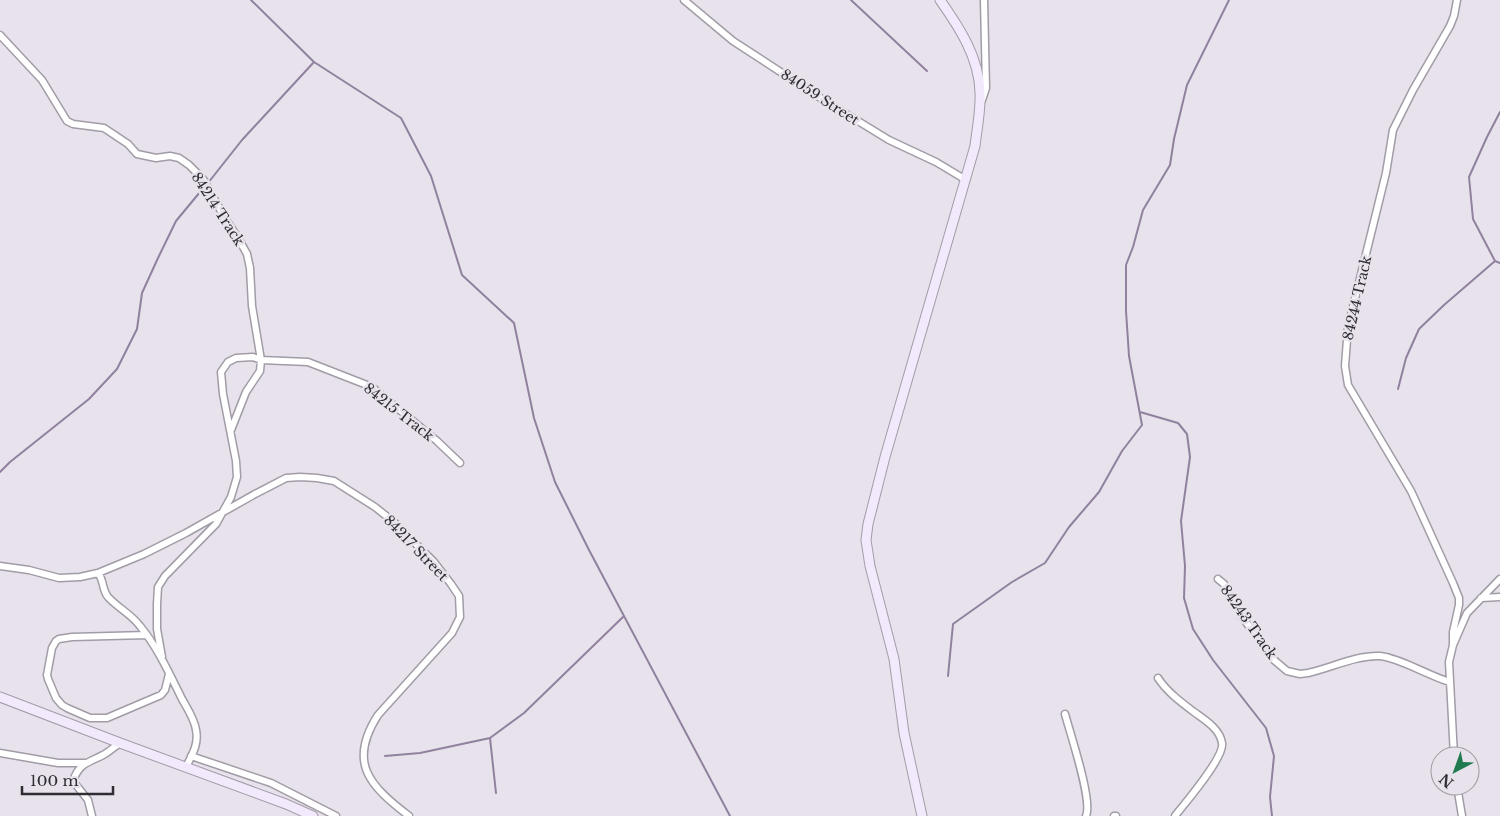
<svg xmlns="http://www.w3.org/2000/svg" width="1500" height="816" font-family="'Libre Baskerville',serif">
  <rect width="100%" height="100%" fill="#e7e2ec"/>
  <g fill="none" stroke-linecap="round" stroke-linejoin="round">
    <path stroke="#90829e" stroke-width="2" d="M251,0L314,62L401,118L431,176L462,275L514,323L534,418L555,482L589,550L730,816
      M851,0L927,71
      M1500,112L1487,137L1469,177L1473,219L1495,261L1500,263
      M208,183L242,140L314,62
      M1398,389L1406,358L1419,329L1444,305L1495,261
      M1140,412L1178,423L1187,434L1190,457L1181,521L1185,566L1184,598L1193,629L1213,660L1266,728L1274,756L1270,797L1272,816
      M0,472L10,462L89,399L117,369L137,329L142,293L158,258L176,221L205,186
      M948,676L953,624L1012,582L1045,563L1069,527L1099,492L1122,451L1142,425L1129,356L1126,311V265L1133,247L1143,210L1170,165L1174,139L1187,85L1229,0
      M490,738L496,793
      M385,756L420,753L490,738L524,713L624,616"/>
    <defs>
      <path id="street" d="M684,0L733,41L822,99L889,140L936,162L966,180
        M0,35L42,80L67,121L73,124L104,128L128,144L137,154L156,158L170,156L179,158L189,165L203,179L226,220L237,236L247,254L250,268L252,306L261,360L260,371L246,392L231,430
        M982,100L986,88L984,0
        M0,566L29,570L59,578L80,577L98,573C104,580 102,590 108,597C118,608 131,614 140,626C158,648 169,673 182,699C187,708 195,720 196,730C199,744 192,755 186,767
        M98,573L144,554L186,533L255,494L286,478L300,477L317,478L334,481L375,507L395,523L434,562L451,584L459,596L460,617L452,633L378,715C347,763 370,786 409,816
        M1218,579L1224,584L1240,614L1274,660L1287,671L1300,674L1308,673C1331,668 1356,655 1380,656C1400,658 1429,676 1450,682
        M1481,598L1500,597
        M147,635L72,637L59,639L56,641L52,648L47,675L48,679L56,698L62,705L67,708L90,718H107L161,695L165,690L169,674
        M1453,645V632L1459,605V598L1453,583L1411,491L1348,385L1345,366L1348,327L1386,173L1393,130L1413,90L1450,26L1454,16L1457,0
        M162,657L157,629V604L158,587L165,576L216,524L231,497L237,477L236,461L223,394L221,372L228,362L236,358L253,357L261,360L308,362L372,387L437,441L460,463
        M1158,678C1167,692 1182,703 1194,712C1205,720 1220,729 1222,743C1225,757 1185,803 1175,816
        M1065,714C1070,733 1093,801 1086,816
        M0,753L58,763H86
        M191,756L271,783L336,816
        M1454,756L1449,662L1453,645L1467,613L1500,579
        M1457,786L1462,816
        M92,816L88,800L73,781C79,763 88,763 103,755C109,752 114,747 120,743
        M1114,816H1116"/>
      <path id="secondary" d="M0,697L120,743L286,804L313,816
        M922,816L904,733L894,659L870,566L866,540L868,524L885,457L975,146C977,128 981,110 980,92C979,57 959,27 940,0"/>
    </defs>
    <use href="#street" stroke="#a19ca6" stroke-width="9"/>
    <use href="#secondary" stroke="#a19ca6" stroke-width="11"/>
    <use href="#street" stroke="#fff" stroke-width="6"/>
    <use href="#secondary" stroke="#f3e9fd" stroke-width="9"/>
  </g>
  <g text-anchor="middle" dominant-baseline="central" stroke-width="5" stroke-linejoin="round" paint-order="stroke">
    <g font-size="14" fill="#2f2d31" stroke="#e7e2ec">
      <text transform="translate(820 97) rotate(33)">84059 Street</text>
      <text transform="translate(218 209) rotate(57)">84214 Track</text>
      <text transform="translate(1357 298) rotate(-77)">84244 Track</text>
      <text transform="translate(399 412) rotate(38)">84215 Track</text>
      <text transform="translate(416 548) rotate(46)">84217 Street</text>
      <text transform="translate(1249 622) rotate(55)">84243 Track</text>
    </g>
  </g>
  <g transform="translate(1455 771) rotate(221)"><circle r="24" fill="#e7e2ec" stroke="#9d9aa1"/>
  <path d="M0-4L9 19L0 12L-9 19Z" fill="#217b50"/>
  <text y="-8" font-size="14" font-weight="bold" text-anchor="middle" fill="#2f2d31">N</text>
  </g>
  <path d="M22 786v8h91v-8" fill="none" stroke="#2f2d31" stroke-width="2.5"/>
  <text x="30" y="786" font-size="15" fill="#2f2d31" stroke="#e7e2ec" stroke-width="4" paint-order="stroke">100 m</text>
</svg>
